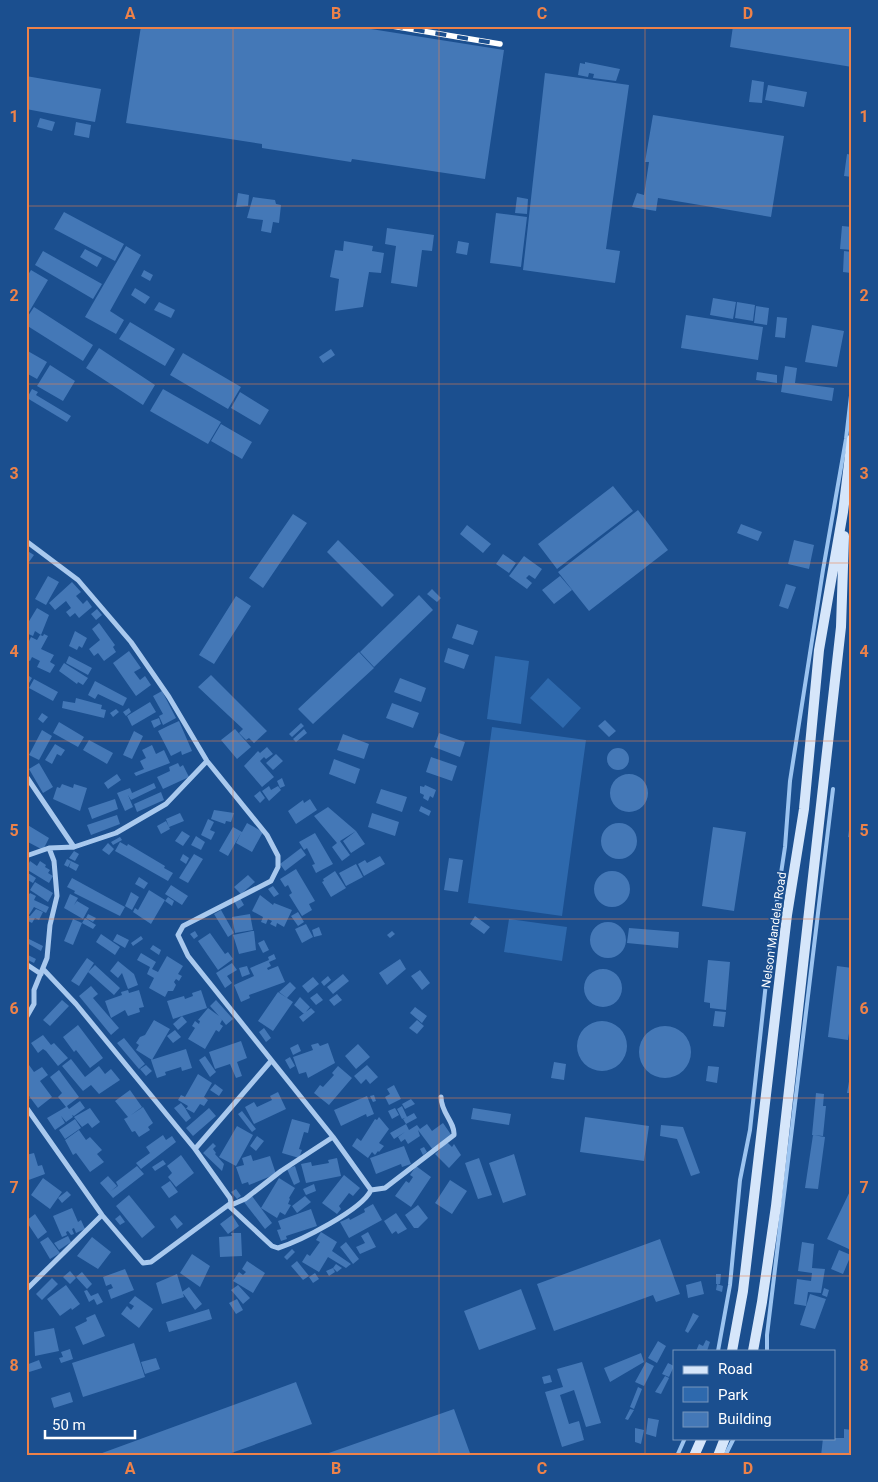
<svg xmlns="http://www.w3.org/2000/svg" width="878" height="1482" font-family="Roboto,sans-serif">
  <rect width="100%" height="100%" fill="#1b4f8f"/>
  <path fill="#2e69ad" d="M495,656L529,661L521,724L487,719Z
    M548,678L581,708L563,728L530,698Z
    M492,727L586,740L562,916L468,903Z
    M509,919L567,927L562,961L504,952Z"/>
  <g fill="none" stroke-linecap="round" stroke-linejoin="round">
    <path stroke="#9cc4f0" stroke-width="4" d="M718,1351L730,1285L740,1180L750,1130L770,946L785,847L790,781L823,570L846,439L852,387
      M767,1351V1335L833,789
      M677,1456L685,1438
      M725,1456L734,1438"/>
  </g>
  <path fill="#4478b7" d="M141,26H352L504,50L485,179L352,159L351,162L262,148V144L126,123Z
    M733,26H852V67L730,47Z
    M585,62L620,69L616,81L593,78L594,74L589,73L588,77L578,75L580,63L585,64Z
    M545,73L629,85L606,249L620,251L615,283L523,270Z
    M26,76L101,89L95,122L26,109Z
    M752,80L764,82L762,103L749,102Z
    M768,85L807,92L804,107L765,100Z
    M653,115L784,136L771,217L658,198L656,211L632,207L637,193L644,195L649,162H645Z
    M40,118L55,122L52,131L37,127Z
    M76,122L91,125L89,138L74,135Z
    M847,154L852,155V177L844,176Z
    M238,193L249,195L248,206L236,207Z
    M253,197L275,200L276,204L281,205L279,223L273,222L271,233L261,231L263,220L247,218Z
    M517,197L528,199L527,214L515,213Z
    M64,212L124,244L115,261L54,229Z
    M496,213L527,217L521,267L490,263Z
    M842,226L852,227V250L840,249Z
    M387,228L434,235L432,251L422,250L417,287L391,283L396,246L385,244Z
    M344,241L373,246L372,251L384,253L381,273L369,272L363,307L335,311L339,279L330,277L335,250L343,251Z
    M458,241L469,243L467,255L456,253Z
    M126,246L141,255L110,311L124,320L116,334L85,317Z
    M85,249L102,258L97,267L80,257Z
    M43,251L102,284L93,299L35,265Z
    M844,251L852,252L851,273L843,272Z
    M31,270L48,280L26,317V278Z
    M144,270L153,275L150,281L141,276Z
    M135,288L150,297L145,304L131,295Z
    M713,298L736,302L733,319L710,315Z
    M159,302L175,310L171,318L154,310Z
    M737,302L755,305L753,321L735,318Z
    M756,306L769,308L767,325L754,323Z
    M34,307L93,345L83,361L26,325V319Z
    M686,315L763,327L758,360L681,348Z
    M777,317L787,318L785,338L775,337Z
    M130,322L175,349L165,366L119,339Z
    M812,325L844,331L837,367L805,362Z
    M99,348L155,385L143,405L86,368Z
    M331,349L335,355L323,363L319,357Z
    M26,350L47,362L37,379L26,373Z
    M183,353L241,387L228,409L170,375Z
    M50,365L75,381L63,401L37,386Z
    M785,366L797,368L795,383L834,388L832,401L781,392Z
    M757,372L777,375V383L756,380Z
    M32,389L38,392L36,395L71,416L67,422L27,398Z
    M163,389L221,422L208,444L150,411Z
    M240,392L269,410L260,425L231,408Z
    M221,424L252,442L242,459L211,441Z
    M613,486L633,511L557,569L538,544Z
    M638,510L668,550L589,611L558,572Z
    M293,514L307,523L263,588L249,578Z
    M741,524L762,532L758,541L737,533Z
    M467,525L491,544L483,553L460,534Z
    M338,540L394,595L382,607L327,552Z
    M794,540L814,545L809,569L788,564Z
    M26,550L34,555L29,562L26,560Z
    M503,554L516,563L509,573L496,564Z
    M524,556L542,569L535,579L529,575L526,578L532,583L527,589L509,576Z
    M48,576L59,582L46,605L35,599Z
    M560,576L572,590L554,604L542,590Z
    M72,582L81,592L76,596L83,604L87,600L92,607L79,618L75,613L70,617L66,612L71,608L66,601L55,610L49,603Z
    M786,584L796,587L788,609L779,606Z
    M432,589L441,598L437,602L427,594Z
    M419,595L433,610L374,667L360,652Z
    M236,596L251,606L214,664L199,655Z
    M37,608L49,615L41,635L35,631L33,636L26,633V626Z
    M97,609L102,615L96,620L91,614Z
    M99,623L115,645L113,647L116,652L104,661L98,653L94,656L89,649L100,640L92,629Z
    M457,624L478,631L473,645L452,638Z
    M75,631L87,638L82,648L79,646L77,650L69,646Z
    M44,634L48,636L41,649L54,655L50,662L55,665L50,673L37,667L40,661L32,657L30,661L26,659L27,645L31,637L37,640L40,635L43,636Z
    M448,648L469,655L464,669L444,662Z
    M129,651L141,668L134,672L140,680L145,676L151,685L136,696L113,663Z
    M359,652L374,668L313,724L298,709Z
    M69,656L92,668L88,675L66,663Z
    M64,663L88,678L83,685L78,682L77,684L59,671Z
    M26,674L32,678L26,688Z
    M211,675L267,731L254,743L249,738L246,740L239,733L243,729L198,687Z
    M400,678L426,688L421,702L394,692Z
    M34,679L58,692L53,701L29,688Z
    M95,681L127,698L123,706L98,694L95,699L88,695Z
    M162,691L176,718L163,725L159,716L163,714L153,696Z
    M76,698L102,705L101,709L106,710L104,718L62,708L63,701L75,703Z
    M150,702L156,712L132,726L127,716Z
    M392,703L419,713L413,728L386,718Z
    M129,708L131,712L126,716L123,712Z
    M116,709L119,712L113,717L110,713Z
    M42,713L48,717L43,723L38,719Z
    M159,718L161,724L154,728L151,721Z
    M605,720L616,731L609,737L598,726Z
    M179,721L192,751L182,755L181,751L171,756L158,731L168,726L171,733L168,726Z
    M59,722L84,737L78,747L53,733Z
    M301,723L304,726L292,737L289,734Z
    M235,729L251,747L237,759L221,740Z
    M304,729L307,733L296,742L293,739Z
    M42,730L52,736L39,760L29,755Z
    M134,731L143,736L132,759L123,755Z
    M439,733L465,742L460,757L434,747Z
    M343,734L369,744L364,759L337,750Z
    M89,740L113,753L107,764L83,750Z
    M55,744L65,750L61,756L57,754L52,764L45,760Z
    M152,745L156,754L164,750L170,763L136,776L134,773L144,769L140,761L146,758L142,750Z
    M267,747L273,754L266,759L260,753Z
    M607 759a11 11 0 1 1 22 0a11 11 0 1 1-22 0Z
    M258,751L264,757L260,761L274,777L262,787L244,766Z
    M276,754L283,761L273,770L266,763Z
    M431,757L457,766L452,781L426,772Z
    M334,759L360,769L355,784L329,774Z
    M39,763L53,787L43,793L29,769Z
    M178,763L180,767L183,765L189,777L163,789L157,777L170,771L169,767Z
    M117,774L121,780L108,789L104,783Z
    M610 793a19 19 0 1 1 38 0a19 19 0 1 1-38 0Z
    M282,778L285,786L280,788L277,781Z
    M154,783L156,788L131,800L128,795L133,807L125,811L117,793L130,788L132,793Z
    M62,784L73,788L74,784L87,788L80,811L53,799L57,787L60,788Z
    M425,785L436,790L433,798L430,796L428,801L423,798L424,795L420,793V786L424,787Z
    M269,786L271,790L278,786L281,790L269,801L262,791Z
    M381,789L407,797L402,812L376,803Z
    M260,791L265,798L260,803L254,796Z
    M161,792L164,800L137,812L134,804Z
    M115,799L118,809L92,819L88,808Z
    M310,799L317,810L296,824L288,811L303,800L304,803Z
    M421,806L431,811L429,816L419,811Z
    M328,807L356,831L340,841L350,855L342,861L332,847L337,843L314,816Z
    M214,810L234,813L231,822L226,821L225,824L211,819Z
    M180,813L184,821L169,827L166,819Z
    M372,813L399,822L395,836L368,827Z
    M117,815L120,824L91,835L87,825Z
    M851,817H852V838L848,837Z
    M208,819L214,822L210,830L215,832L211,840L201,835Z
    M166,821L170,829L161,834L157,826Z
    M601 841a18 18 0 1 1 36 0a18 18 0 1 1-36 0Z
    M247,823L263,832L252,852L236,843L241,833L228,856L219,851L233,827L242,832Z
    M26,824L49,838L43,850L26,841Z
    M713,827L746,832L734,911L702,906Z
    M182,831L190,836L183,846L175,841Z
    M356,831L365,844L351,853L343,841Z
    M315,833L333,864L316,873L312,865L315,864L307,848L304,850L299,842Z
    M196,836L205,842L201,850L191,845Z
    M120,837L122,840L113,845L111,842Z
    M120,842L127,846L128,844L165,866L164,868L173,873L168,881L115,851Z
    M108,843L114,849L109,855L102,850Z
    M301,848L306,855L285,871L280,864Z
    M74,851L79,854L75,861L69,858Z
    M183,854L189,858L186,864L180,860Z
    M194,854L203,859L188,883L179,878Z
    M380,856L385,864L364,876L358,864L365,860L367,863Z
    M449,858L463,860L458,892L444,890Z
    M67,859L71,861L68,867L64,865Z
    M30,861L37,866L40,861L46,865L45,867L50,870L48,873L53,876L49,883L26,869Z
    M71,861L79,865L76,871L69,867Z
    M356,864L363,877L346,886L339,873Z
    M296,869L315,901L309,904L312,910L302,916L289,895L292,893L288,885L285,887L280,879Z
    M594 889a18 18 0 1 1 36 0a18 18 0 1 1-36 0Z
    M335,871L346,888L331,897L322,882L324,881L323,879Z
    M28,873L36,878L33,883L26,879Z
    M248,875L255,882L241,894L234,887Z
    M139,877L148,883L144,889L135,884Z
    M72,878L125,907L120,916L74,893L75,891L67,887Z
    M35,882L53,893L48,902L30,890Z
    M171,885L188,896L182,905L165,894Z
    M273,886L279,894L274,897L268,889Z
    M149,890L165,900L151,924L133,912L135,908L138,910Z
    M131,892L139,897L132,910L125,906Z
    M30,893L36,896L34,900L49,907L46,913L34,907L29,915L26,914V898Z
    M70,894L78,898L74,905L77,901L89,908L83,919L64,908Z
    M260,895L273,905L274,903L292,910L284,927L277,923L276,927L270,924L272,921L268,919L266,924L261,922L263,917L252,911Z
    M168,897L174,901L172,906L165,901Z
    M240,898L244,905L238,909L234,901Z
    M36,909L43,912L39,920L35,918L32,923L26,920V915L30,916Z
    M221,910L234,933L228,937L214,914Z
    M298,912L304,922L298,926L291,916Z
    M88,914L96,918L93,922L86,918Z
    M250,914L253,930L235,933L232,917Z
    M475,916L490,927L484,934L470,924Z
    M85,918L96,925L93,929L82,923Z
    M73,919L82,923L73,945L64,941Z
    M590 940a18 18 0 1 1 36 0a18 18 0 1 1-36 0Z
    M306,924L313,937L302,943L295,929Z
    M319,927L322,935L314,937L312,930Z
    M629,928L679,932L678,948L627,943Z
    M195,931L198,936L194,939L190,934Z
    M252,931H254L256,950L239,954L233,935Z
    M392,931L395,934L390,938L387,935Z
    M210,933L225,954L228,952L233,959L218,970L198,941Z
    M101,934L120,947L115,955L96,942Z
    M117,934L129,940L125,948L113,941Z
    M141,936L143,939L133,946L131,943Z
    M29,939L43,946L41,951L27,943Z
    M264,940L269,950L263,953L258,943Z
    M153,945L161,950L159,955L150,949Z
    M141,953L156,962L152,969L158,972L167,956L183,966L178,974L182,976L179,981L176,979L174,982L176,985L173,991H168L165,997L149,988L154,978L147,974L150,967L137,960Z
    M26,954L36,959L34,963L26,959Z
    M274,954L276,959L269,962L271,966L267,968L268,970L278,966L285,982L249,995L250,998L241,1002L234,985L254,976L250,968L269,960L268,957Z
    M87,958L94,963L79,986L71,981Z
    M400,959L406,969L387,985L379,973Z
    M708,960L730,962L726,1010L710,1008V1003L704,1002Z
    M118,961L134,974L138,985L128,989L122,973L118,978L110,971Z
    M232,963L237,970L227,976L232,983L225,988L216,973Z
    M95,965L120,988L114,995L88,972Z
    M247,966L250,974L242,977L239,968Z
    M837,966L852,968V1013L848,1040L828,1037Z
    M584 988a19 19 0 1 1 38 0a19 19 0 1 1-38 0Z
    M420,970L430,983L422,990L411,976Z
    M343,974L349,981L333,994L327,987Z
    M328,976L331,980L324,986L321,982Z
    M313,977L319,984L308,993L302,986Z
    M290,982L296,988L287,998L279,992Z
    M91,986L98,994L93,998L119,1028L111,1035L79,996Z
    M128,990L129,993L139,990L144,1007L139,1008L140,1012L128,1016L125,1010L111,1018L105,1001L122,995L121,992Z
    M201,990L207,1008L182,1016L187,1022L178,1030L173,1024L182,1016L173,1019L167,1001L184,996L185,999L193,996L192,993Z
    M278,992L293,1002L273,1031L258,1021Z
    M317,993L323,1000L316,1005L310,998Z
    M337,994L342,1000L334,1006L329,1000Z
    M300,997L310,1007L304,1014L294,1005Z
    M62,1000L69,1006L50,1026L43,1020Z
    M216,1000L233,1019L226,1025L219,1016L222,1020L220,1024L223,1026L219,1032L216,1030L205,1049L188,1039L195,1028L192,1026L195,1021L199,1024L200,1021L198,1020L208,1008L219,1016L210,1006Z
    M415,1007L427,1016L422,1023L410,1013Z
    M311,1008L315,1012L303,1022L299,1017Z
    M715,1011L726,1012L724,1027L713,1026Z
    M154,1020L170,1029L152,1060L136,1050L139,1045L136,1043L140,1037L145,1035Z
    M417,1020L424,1026L417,1034L409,1028Z
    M577 1046a25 25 0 1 1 50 0a25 25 0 1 1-50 0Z
    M78,1025L103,1058L90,1068L76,1050L74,1052L63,1037Z
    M639 1052a26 26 0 1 1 52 0a26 26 0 1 1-52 0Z
    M264,1028L271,1038L266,1042L259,1032Z
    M175,1030L181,1037L173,1043L167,1036Z
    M43,1035L51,1045L54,1043L68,1058L58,1066L46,1051L43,1049L38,1053L31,1043Z
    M124,1038L145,1064L139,1069L117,1043Z
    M241,1041L247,1058L237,1062L242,1076L236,1078L230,1064L215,1069L209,1052Z
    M318,1043L320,1046L328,1043L335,1063L308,1078L306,1072L299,1074L293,1057L313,1050L311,1045Z
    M298,1044L301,1051L293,1055L290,1048Z
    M358,1044L370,1057L356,1069L345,1056Z
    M186,1049L192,1068L182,1071L181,1067L165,1072L166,1075L157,1078L151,1060Z
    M205,1056L216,1072L210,1077L199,1060Z
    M290,1057L295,1066L290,1069L285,1060Z
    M71,1059L85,1077L99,1066L105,1074L111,1069L120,1080L99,1094L91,1085L83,1091L62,1066Z
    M554,1062L566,1064L564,1080L551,1078Z
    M29,1065L34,1072L42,1067L48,1075L40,1081L52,1097L38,1108L26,1092V1066Z
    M146,1065L152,1071L146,1076L140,1069Z
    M367,1065L378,1077L370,1084L366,1079L361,1084L354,1076Z
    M338,1066L352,1078L329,1105L314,1093L320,1085L323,1087L334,1075L332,1073Z
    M708,1066L719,1067L717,1083L706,1081Z
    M59,1070L79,1097L67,1106L69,1109L80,1101L85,1108L74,1116L72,1115L73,1117L66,1122L61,1116L65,1123L55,1130L47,1118L66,1107L58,1097L62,1093L50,1077Z
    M851,1070H852V1093H847Z
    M198,1074L212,1083L204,1097L208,1100L204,1106L200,1104L194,1113L185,1108L191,1118L186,1122L174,1108L181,1103L186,1109L188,1106L178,1100L181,1095L185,1097Z
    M215,1084L223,1090L219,1096L210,1090Z
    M394,1085L401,1099L389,1105L385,1097L390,1094L387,1089Z
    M130,1090L142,1107L131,1115L143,1107L153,1123L148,1127L150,1130L139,1137L135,1131L132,1132L124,1119L128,1117L115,1101Z
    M278,1092L286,1109L254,1124L245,1107L254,1102L257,1107L272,1100L270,1096Z
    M816,1093L824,1094L823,1106H826L823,1136L812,1135Z
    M374,1095L376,1101L373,1102L370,1096Z
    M367,1096L374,1114L367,1117L366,1114L341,1126L334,1110Z
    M411,1099L415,1104L405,1109L402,1104Z
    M402,1106L407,1117L402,1119L397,1109Z
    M90,1108L100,1122L92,1128L88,1123L82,1127L74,1117Z
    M209,1108L216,1116L193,1136L186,1128Z
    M395,1108L399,1115L392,1119L388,1111Z
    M473,1108L511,1114L509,1125L471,1119Z
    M242,1111L256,1129L252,1132L238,1114Z
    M414,1113L417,1118L406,1124L403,1119Z
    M379,1117L389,1129L379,1143L384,1146L379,1152L378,1151L375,1155L372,1152L368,1158L352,1146L357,1138L361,1141L375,1119L377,1120Z
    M585,1117L649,1126L644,1161L580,1152Z
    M75,1119L81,1128L65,1139L59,1130Z
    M292,1119L310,1124L308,1133L304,1132L299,1149L302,1150L299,1158L282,1153Z
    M443,1123L452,1136L433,1150L418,1130L420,1136L408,1144L405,1139L401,1142L398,1137L405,1132L394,1139L390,1133L406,1124L409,1130L417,1125L420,1129L427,1124L432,1131Z
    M661,1125L683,1127L700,1173L691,1176L677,1139L660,1136Z
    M237,1126L253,1135L236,1166L219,1157Z
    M79,1130L86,1140L90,1137L102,1150L97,1154L104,1162L90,1172L76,1153L73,1155L65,1140Z
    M163,1135L166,1140L172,1136L176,1142L141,1169L136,1163L150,1153L146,1147Z
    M813,1135L825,1137L818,1189L805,1188Z
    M257,1136L264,1141L256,1151L250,1146Z
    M447,1142L452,1147L454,1144L461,1155L449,1168L435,1154Z
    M213,1143L216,1146L213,1149L216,1153L215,1154L224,1164L222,1171L203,1153Z
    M404,1146L411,1164L402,1167L401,1164L376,1174L370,1158Z
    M424,1147L427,1152L423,1155L420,1149Z
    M34,1153L38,1166L42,1165L45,1174L26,1181V1155Z
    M514,1154L526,1195L503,1203L489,1163Z
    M181,1155L194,1173L176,1187L168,1177L172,1173L167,1166Z
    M251,1155L253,1161L270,1156L276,1174L249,1185L248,1182L242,1184L236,1167L244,1165L242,1158Z
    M337,1158L341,1176L306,1183L301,1164L311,1162L312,1166L329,1163L328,1160Z
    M479,1158L492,1195L478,1199L465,1163Z
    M163,1160L166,1164L155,1171L152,1167Z
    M137,1166L144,1174L113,1198L100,1183L108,1176L117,1186L111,1191L118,1186L116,1182Z
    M295,1166L300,1182L294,1185L287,1169Z
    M416,1166L431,1177L411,1207L395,1196L406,1181L409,1183L413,1177L410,1175Z
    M344,1175L360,1188L353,1196L349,1193L339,1206L341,1209L337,1214L322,1203Z
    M43,1178L62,1192L50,1209L31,1195Z
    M279,1178L295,1188L289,1198L290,1199L288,1204L291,1205L285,1215L280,1212L277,1218L261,1208Z
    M450,1180L467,1191L452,1214L435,1203Z
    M170,1181L178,1192L169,1198L161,1187Z
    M314,1184L316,1191L306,1195L303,1189Z
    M852,1187V1248L851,1250L827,1239Z
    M236,1189L241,1196L237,1199L231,1192Z
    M67,1191L71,1195L62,1203L58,1198Z
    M129,1195L155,1227L142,1238L116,1206Z
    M252,1196L272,1223L265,1229L244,1202Z
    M305,1196L311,1202L297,1213L292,1206Z
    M373,1204L382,1220L349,1238L340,1222L349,1218L350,1220L365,1212L364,1209Z
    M418,1205L428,1218L418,1228H414L405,1215Z
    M72,1208L78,1222L81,1220L85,1229L76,1233L74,1228L72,1229L74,1234L71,1235L68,1231L66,1232L67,1235L62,1237L53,1216Z
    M311,1209L317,1226L286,1236L287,1239L281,1241L277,1230L281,1229L278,1221Z
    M396,1213L407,1229L398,1234L396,1231L392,1234L384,1221Z
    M35,1214L47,1232L38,1239L26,1221Z
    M120,1215L125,1222L120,1225L115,1219Z
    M175,1215L183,1224L177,1229L170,1219Z
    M232,1215L239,1226L228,1234L220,1224Z
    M321,1232L337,1242L332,1251L351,1264L346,1268L328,1257L319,1272L302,1262L307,1254L310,1256L320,1242L316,1240Z
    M368,1232L376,1247L360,1254L356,1247L365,1243L361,1236Z
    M231,1233H241L242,1256L220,1257L219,1237L232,1236Z
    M68,1236L71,1242L59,1250L54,1243Z
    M48,1237L60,1253L50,1259L40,1242Z
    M92,1237L111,1252L98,1269L77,1256Z
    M660,1239L680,1294L656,1302L653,1295L554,1331L537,1284Z
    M346,1242L359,1259L353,1264L340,1247Z
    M802,1242L814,1244L812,1268L825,1269L821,1293L808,1292L806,1306L794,1304L797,1279L811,1281L812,1273L798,1271Z
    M292,1249L295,1252L287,1260L284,1257Z
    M839,1250L851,1255L843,1274L831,1269Z
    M192,1254L210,1266L200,1287L180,1273Z
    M247,1261L265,1273L253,1293L233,1281L239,1272L243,1275L246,1272L242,1269Z
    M297,1261L309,1276L303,1280L291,1266Z
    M336,1264L342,1268L337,1272L333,1268Z
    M333,1268L335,1272L329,1276L326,1271Z
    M125,1269L134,1290L111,1299L108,1290L113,1288L111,1284L106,1286L103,1277Z
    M70,1271L76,1278L70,1284L63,1277Z
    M82,1272L92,1284L87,1289L76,1277Z
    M315,1273L319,1279L313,1283L309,1277Z
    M177,1274L184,1297L162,1304L156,1283Z
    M716,1274H721L720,1284H716Z
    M52,1278L58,1284L42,1300L36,1294Z
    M701,1281L704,1294L688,1298L686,1285Z
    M717,1284L723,1286L722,1292L716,1290Z
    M66,1285L80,1304L72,1310L71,1308L60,1316L47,1299Z
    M238,1285L250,1298L243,1304L231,1290Z
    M189,1287L202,1304L195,1310L182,1292Z
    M824,1288L829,1290L827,1297L822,1295Z
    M521,1289L536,1329L479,1350L464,1311Z
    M87,1290L91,1296L98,1293L103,1302L97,1305L94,1299L89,1302L84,1291Z
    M810,1294L826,1299L815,1329L800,1325Z
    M135,1296L153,1309L139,1328L121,1314L127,1306L131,1310L134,1306L129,1303Z
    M237,1299L243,1310L236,1314L229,1303Z
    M209,1309L212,1319L169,1332L166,1322Z
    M693,1313L699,1316L688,1333L685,1331Z
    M95,1314L105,1336L83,1345L75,1327L87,1321L86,1318Z
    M54,1328L59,1351L35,1356L34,1332Z
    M706,1340L710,1342L707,1351H696L699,1344L703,1346Z
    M658,1341L666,1346L657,1363L648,1358Z
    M134,1343L145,1377L83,1397L72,1363Z
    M70,1349L73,1359L61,1363L59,1358L63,1357L61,1352Z
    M641,1353L644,1362L610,1382L604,1368Z
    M156,1358L160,1369L145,1374L141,1362Z
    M39,1360L42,1368L26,1373V1365Z
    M582,1362L601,1423L586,1427L574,1390L560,1395L569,1424L579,1421L584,1440L562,1447L545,1392L563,1387L557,1369Z
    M646,1362L654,1366L644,1386L635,1382Z
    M668,1363L674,1366L669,1377L662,1374Z
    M550,1375L552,1382L544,1384L542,1377Z
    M665,1376L669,1378L661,1394L655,1392Z
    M296,1382L312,1424L223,1456H94Z
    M638,1387L642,1389L634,1409L630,1407Z
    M70,1392L73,1402L54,1408L51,1398Z
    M454,1409L471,1456H323V1455Z
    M630,1409L634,1410L628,1420L625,1419Z
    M648,1418L659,1420L657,1430L652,1429L657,1430L656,1437L646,1434Z
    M635,1428L644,1430L641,1444L635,1442Z
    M844,1429L852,1430V1456H821L823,1438H844Z"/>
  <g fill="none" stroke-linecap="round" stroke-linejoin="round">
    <path stroke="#a9c9ee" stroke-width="5" d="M26,541L78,580L131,642L169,697L207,761L267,835L278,856V867L271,881L183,926L178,935L188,956L333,1137L371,1190C362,1210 300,1241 278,1248L272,1246L229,1206
      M26,776L74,847
      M26,856L49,848L74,847L116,833L166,804L207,761
      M26,964L41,974
      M26,1018L34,1004V990L47,958L50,925L57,896L54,861L49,848
      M26,1107L102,1215L143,1263L151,1262L231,1203L230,1198L195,1149L76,1004L43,969
      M195,1149L271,1061
      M371,1190L385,1188L454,1135C455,1122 441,1113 441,1097
      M229,1206L245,1199L281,1171L333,1137
      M26,1290L102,1215"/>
    <path stroke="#d6e6fa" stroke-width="10" d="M732,1351L743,1291L787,915L804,809L819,650L843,512L852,439
      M753,1351L762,1302L776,1206L841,627L844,536
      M694,1456L702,1438
      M718,1456L725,1438"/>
    <defs>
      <path id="rail" d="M392,26L500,44"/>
    </defs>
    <use href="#rail" stroke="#fff" stroke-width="5.5"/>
    <use href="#rail" stroke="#1b4f8f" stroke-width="4" stroke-dasharray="11" stroke-linecap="butt"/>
  </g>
  <path fill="none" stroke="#ee8249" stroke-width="1" stroke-opacity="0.55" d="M233,26V1456M439,26V1456M645,26V1456M26,206H852M26,384H852M26,563H852M26,741H852M26,919H852M26,1098H852M26,1276H852"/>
  <g text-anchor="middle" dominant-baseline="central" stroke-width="4" stroke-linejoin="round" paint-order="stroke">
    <g font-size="12" fill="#fff" stroke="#1b4f8f">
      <text transform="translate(774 930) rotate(-82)">Nelson Mandela Road</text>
    </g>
  </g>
  <rect width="878" height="1482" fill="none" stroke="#1b4f8f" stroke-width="55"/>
  <rect x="673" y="1350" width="162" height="90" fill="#1b4f8f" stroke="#7695bc"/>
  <rect x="683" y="1366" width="25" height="8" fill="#d6e6fa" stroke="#7695bc"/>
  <text x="718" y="1374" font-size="15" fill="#ffffff">Road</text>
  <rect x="683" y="1387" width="25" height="15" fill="#2e69ad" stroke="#7695bc"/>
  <text x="718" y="1400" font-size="15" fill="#ffffff">Park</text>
  <rect x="683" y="1412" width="25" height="15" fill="#4478b7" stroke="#7695bc"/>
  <text x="718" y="1424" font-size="15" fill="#ffffff">Building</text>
  <path d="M45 1430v8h90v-8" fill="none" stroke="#ffffff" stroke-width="2.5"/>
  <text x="52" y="1430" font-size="15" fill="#ffffff" stroke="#1b4f8f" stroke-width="4" paint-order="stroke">50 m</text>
  <rect x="28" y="28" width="822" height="1426" fill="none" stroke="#ee8249" stroke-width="2"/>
  <g font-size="16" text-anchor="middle" font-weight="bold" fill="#ee8249">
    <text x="130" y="19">A</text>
    <text x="336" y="19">B</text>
    <text x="542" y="19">C</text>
    <text x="748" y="19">D</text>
    <text x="14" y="122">1</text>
    <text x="864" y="122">1</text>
    <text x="14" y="301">2</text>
    <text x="864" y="301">2</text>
    <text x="14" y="479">3</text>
    <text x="864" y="479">3</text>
    <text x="14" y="657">4</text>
    <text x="864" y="657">4</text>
    <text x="14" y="836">5</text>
    <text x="864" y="836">5</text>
    <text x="14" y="1014">6</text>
    <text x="864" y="1014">6</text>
    <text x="14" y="1193">7</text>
    <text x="864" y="1193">7</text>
    <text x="14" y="1371">8</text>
    <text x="864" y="1371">8</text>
    <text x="130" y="1474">A</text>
    <text x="336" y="1474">B</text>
    <text x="542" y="1474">C</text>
    <text x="748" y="1474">D</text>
  </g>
</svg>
